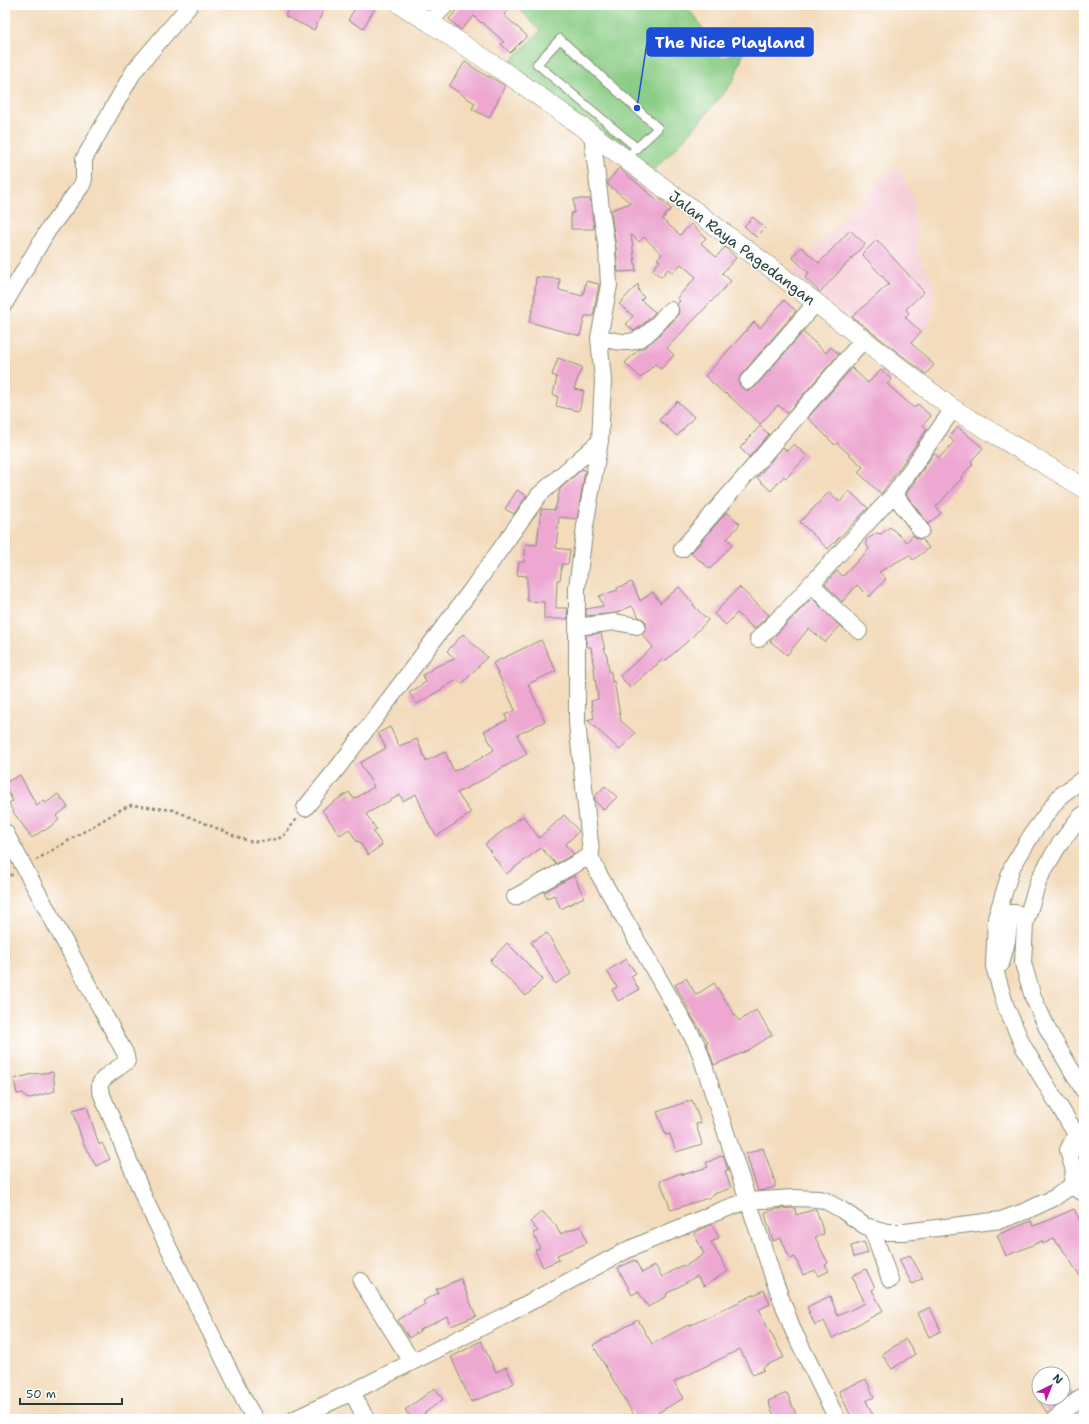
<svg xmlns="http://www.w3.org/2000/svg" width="1089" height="1424" font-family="'Shantell Sans',sans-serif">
  <rect width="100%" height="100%" fill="#fff"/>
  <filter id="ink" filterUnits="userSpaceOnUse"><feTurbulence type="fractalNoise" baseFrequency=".025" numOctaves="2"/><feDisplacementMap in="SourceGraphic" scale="8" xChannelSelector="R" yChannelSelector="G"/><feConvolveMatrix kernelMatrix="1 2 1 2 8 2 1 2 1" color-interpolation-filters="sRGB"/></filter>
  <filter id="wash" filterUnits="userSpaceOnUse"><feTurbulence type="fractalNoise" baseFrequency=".012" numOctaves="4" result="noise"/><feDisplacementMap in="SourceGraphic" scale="16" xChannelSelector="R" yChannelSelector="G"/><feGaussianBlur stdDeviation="0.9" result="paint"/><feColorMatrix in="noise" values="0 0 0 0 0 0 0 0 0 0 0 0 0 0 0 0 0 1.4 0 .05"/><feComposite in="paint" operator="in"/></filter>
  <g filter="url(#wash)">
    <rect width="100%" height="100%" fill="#f3dbbc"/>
    <path fill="#f6cfd8" d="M898,168L913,197L917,252L937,291L931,293L933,316L924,331L899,357L791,273L885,176Z"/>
    <path fill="#8bcd86" stroke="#55855d" d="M516,5H685L696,18L722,59L738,50L743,54L733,82L690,133L653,171L505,67L540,31Z"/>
    <g id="blocks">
      <path fill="#eda7d1" d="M290,5H326L314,30L285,16Z
        M357,5H377L363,28L348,20Z
        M461,5H513L504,15L527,36L510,53L501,44L504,42L482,22L481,23L474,16L461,30L449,19Z
        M465,62L488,77L489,76L505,86L489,118L472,109L475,103L449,86Z
        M619,168L656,199L658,197L671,209L662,219L680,235L691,224L706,238L701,243L716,257L725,247L736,258L722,273L731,281L667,348L674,355L661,369L655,364L641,378L625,363L638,350L646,346L657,337L677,317L679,312L677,304L680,301L677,298L696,277L681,264L672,273L668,269L661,277L652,270L660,261L657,259L662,254L644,237L639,242L631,234L636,271L618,272L616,248L611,210L631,203L608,185V181Z
        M574,199H590L594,229H571V213H574Z
        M753,217L765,228L756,237L744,226Z
        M850,230L865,244L820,292L805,278L809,273L792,257L801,247L819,263Z
        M877,240L924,292L906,309L909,313L905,317L921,332L911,343L934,365L926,374L852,317L889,284L862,254Z
        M536,277L560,279L559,290L583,296L586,281L599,284L593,316H585L580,336L529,322L534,304Z
        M638,284L639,292L644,297L641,300L655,312L645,323L634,331L626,324L633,316L619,304Z
        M784,300L796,311L741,375L739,380V384L742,388L747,390H751L755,387L803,332L826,353L831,347L839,354L787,413L778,405L760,424L726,393L725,394L705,376L754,322L760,328Z
        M558,358L582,367L574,389L584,391L579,411L556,406L558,396L553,395L557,377L552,375Z
        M852,368L868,383L881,370L892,380L887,384L914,408L918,404L931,416L923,425L927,429L881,494L858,472L863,467L837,443L835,445L808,418Z
        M677,401L694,417L677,436L659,420Z
        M760,426L769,434L749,457L740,448Z
        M958,427L983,448L971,461L973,464L961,477L962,478L936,507L941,513L928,524L906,494L934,453L939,458L954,442L949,437Z
        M794,444L807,456L786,478L784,476L771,491L757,478L783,447L787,451Z
        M582,469L585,470L577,519L559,517L556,548L570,550L568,564H562L560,580H557L556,608H567L568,619H544V602L527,601V576L517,575L519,562H524L526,544L537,545L541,509L555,510L560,489Z
        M517,490L527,496L514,514L505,509Z
        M849,491L868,508L828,549L800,522L829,492L840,502Z
        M727,512L740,524L727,539L733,544L710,569L691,553Z
        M890,527L907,542L913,535L917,539H922L929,548L913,560L909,555L879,572L886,579L869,597L857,585L842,602L825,584L837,571L843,576L869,549L866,544V540L877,533L881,534Z
        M632,582L640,601L653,592L660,603L679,587L694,604L693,605L708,620L690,639L665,661L663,659L630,688L620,676L653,647L642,634L646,628V622L643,619L639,617L632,606L616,613L586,616V609L603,606L599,596L618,590L617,588Z
        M739,587L769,615L754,629L737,613L726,625L714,614Z
        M812,598L840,626L825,642L809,628L787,655L770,641Z
        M601,633L606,655H607L609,672H611L612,682L614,681L621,721L635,733L620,750L587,720L594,718L591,701L598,699L591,647H587L586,635Z
        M463,634L487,657L462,684L457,680L417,704L409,693L426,682L423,675L437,666L455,659L447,651Z
        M541,640L556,671L528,684L545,721L517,735L527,754L502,768L484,779L457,793L471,813L437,836L429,825L416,794L403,801L400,795L366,814L377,830L373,832L382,845L368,855L359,841L357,842L349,829L340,835L322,810L349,792L354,799L374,787L360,763L386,748L378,733L390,727L399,746L417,739L426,761L445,752L454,771L478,760L494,750L484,731L507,720L505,715L515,710L493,663Z
        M20,775L37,806L43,800L46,803L58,794L68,807L56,816L59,820L44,831L43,830L32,838L14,813L9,803L13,801L5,787V783Z
        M605,786L617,797L604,810L595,801V796Z
        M564,815L579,831L565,845L574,854L556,864L541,848L506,874L485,844L523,816L539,838Z
        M574,876L584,897L561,909L554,895L547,898L544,892Z
        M547,933L571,974L555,984L531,942Z
        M507,943L543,979L526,996L490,961Z
        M626,959L636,973L631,976L639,990L618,1001L612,990L617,987L607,971Z
        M686,978L696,995L714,983L739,1021L756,1010L772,1035L747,1051L714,1065L706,1043L708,1042L688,1011L689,1010L675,985Z
        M53,1072L55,1091L27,1099L23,1093L17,1094L14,1079L33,1074Z
        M692,1100L701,1123L696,1124L702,1144L676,1152L670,1134L666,1135L657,1112Z
        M87,1106L99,1145L102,1143L110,1159L96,1166L83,1143L73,1110Z
        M763,1148L775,1182V1187L764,1190L758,1191L746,1154Z
        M723,1155L728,1170L725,1171L731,1188L711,1195V1197L671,1210L660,1181L681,1173L682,1175L708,1167L706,1163Z
        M795,1208L796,1215L816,1209L824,1234L815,1237L828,1263L825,1265L829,1271L818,1276L815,1270L803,1275L795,1257L790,1259L781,1238L773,1241L765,1214L766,1212L777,1209Z
        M1074,1209L1084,1229V1282L1059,1244L1057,1245L1054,1239L1043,1244L1042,1241L1006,1256L997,1235L1031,1221L1033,1226L1042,1223Z
        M542,1211L554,1224H555L560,1234L581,1226L587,1243L557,1255L559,1260L543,1267L535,1250L540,1248L533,1233L538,1231L530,1222Z
        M712,1224L719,1238L711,1242L728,1271L704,1286L697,1276L666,1294L667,1296L648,1307L638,1291L632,1295L618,1268L635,1260L642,1273L655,1265L662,1277L683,1265L684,1267L704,1254L694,1233Z
        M864,1242L868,1253L854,1257L851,1246Z
        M910,1255L923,1278L912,1284L899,1260Z
        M866,1269L875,1288L872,1290L883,1311L832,1338L824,1321L815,1325L807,1307L830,1296L838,1316L865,1303L852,1276Z
        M461,1279L476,1316L451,1326L448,1317L419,1330L420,1331L409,1338L398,1320L425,1304L423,1301L438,1293L436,1289Z
        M764,1290L770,1304L758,1310L784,1357L763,1367L764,1370L753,1375L740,1349L674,1382L684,1398L647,1419H636L593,1345L638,1320L652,1344L688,1325L689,1326Z
        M930,1307L941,1331L929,1337L918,1313Z
        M906,1339L915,1354L892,1369L882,1354Z
        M481,1341L496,1372L506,1367L514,1383L497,1392L471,1402L451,1357L471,1347V1346Z
        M866,1379L874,1397L866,1401L875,1419H852L839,1391Z
        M1063,1381L1072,1393L1048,1414L1037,1398H1063Z
        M435,1388L443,1399L417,1419H412L405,1410Z
        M787,1393L798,1419H775L768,1401Z"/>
    </g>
  </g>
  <g filter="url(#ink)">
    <use href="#blocks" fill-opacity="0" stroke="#898c78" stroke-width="1"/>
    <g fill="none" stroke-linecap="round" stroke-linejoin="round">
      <defs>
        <path id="service" d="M625,159L658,128L560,39L537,64L637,148"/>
        <path id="minor" d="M429,22L446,5
          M592,134L602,217L607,249L609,285L599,338L603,380L600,441L585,526L577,588V723L591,852L590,856L598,873L696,1043L700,1053L773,1277L793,1330L837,1419
          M5,303L48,230L82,185L84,179V159L134,71L190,5
          M599,338C608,339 619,343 628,342C646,341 658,322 670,310
          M748,381L815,304
          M894,494L921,530
          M682,549L864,339
          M811,583L834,608L859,631
          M577,627L615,622L637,626
          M758,639L793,604L894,494L953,409
          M1084,778L1060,796L1034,831L1012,867L996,918L994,966L1006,1007L1023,1046L1076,1134L1084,1150
          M305,808L339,766L472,589L539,495L600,441
          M1084,814L1079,818L1057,848L1039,879L1025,924L1023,963L1033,997L1049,1032L1084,1091
          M5,832L125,1053L127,1061C120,1068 104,1075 100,1084C100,1084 100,1090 100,1090L145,1200L245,1402L255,1419
          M515,897L590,856
          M1001,964L1007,941L1009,923L1011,913H1016L1021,915L1025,924
          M1076,1134L1068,1150L1074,1171L1071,1186L1084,1193
          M872,1229L890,1280
          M361,1281L412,1362
          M352,1392L366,1419
          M295,1419L352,1392L504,1316L627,1250L717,1212L747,1201L794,1198L818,1199L824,1200L842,1210L865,1226L887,1232H905L1001,1220L1026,1211L1054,1198L1071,1186
          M1055,1419L1084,1395"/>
        <path id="tertiary" d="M401,5L429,22L512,77L592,134L771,268L953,409L1084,488"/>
      </defs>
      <use href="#service" stroke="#898c78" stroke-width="10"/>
      <use href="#minor" stroke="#898c78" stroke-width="18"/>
      <use href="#tertiary" stroke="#898c78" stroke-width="20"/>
      <path stroke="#898c78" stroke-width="2.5" stroke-dasharray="3 3" stroke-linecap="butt" d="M36,860L120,810L131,805L173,810L240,838L252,842L272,840L283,837L297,818
        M5,879L13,874"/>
      <use href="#service" stroke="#fff" stroke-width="8"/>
      <use href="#minor" stroke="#fff" stroke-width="16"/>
      <use href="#tertiary" stroke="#fff" stroke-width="19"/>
    </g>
  </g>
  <g text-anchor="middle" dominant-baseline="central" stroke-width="3" stroke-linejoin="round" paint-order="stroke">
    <g font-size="15" fill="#1f3d34" stroke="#fff">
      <text transform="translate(742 248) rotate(37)">Jalan Raya Pagedangan</text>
    </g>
  </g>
  <path fill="none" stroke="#1d4ed8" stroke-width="1.5" d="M637 108L647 42"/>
  <circle fill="#1d4ed8" stroke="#fff" stroke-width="1.5" cx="637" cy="108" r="4"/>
  <rect fill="#1d4ed8" stroke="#1d4ed8" stroke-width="1.5" x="647" y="28" width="166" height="28" rx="4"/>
  <g font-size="16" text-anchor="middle" font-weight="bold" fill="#fff">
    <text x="730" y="48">The Nice Playland</text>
  </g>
  <rect width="1089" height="1424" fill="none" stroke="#fff" stroke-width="20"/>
  <g transform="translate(1051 1386) rotate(43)"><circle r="19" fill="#ffffff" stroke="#a5b1ae"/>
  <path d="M0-3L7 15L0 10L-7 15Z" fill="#b5179e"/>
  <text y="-6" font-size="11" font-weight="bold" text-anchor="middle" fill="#1f3d34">N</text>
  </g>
  <path d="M20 1398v6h102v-6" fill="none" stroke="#1f3d34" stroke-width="2"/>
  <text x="26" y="1398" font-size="12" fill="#1f3d34" stroke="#ffffff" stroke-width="3" paint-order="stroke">50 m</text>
</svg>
